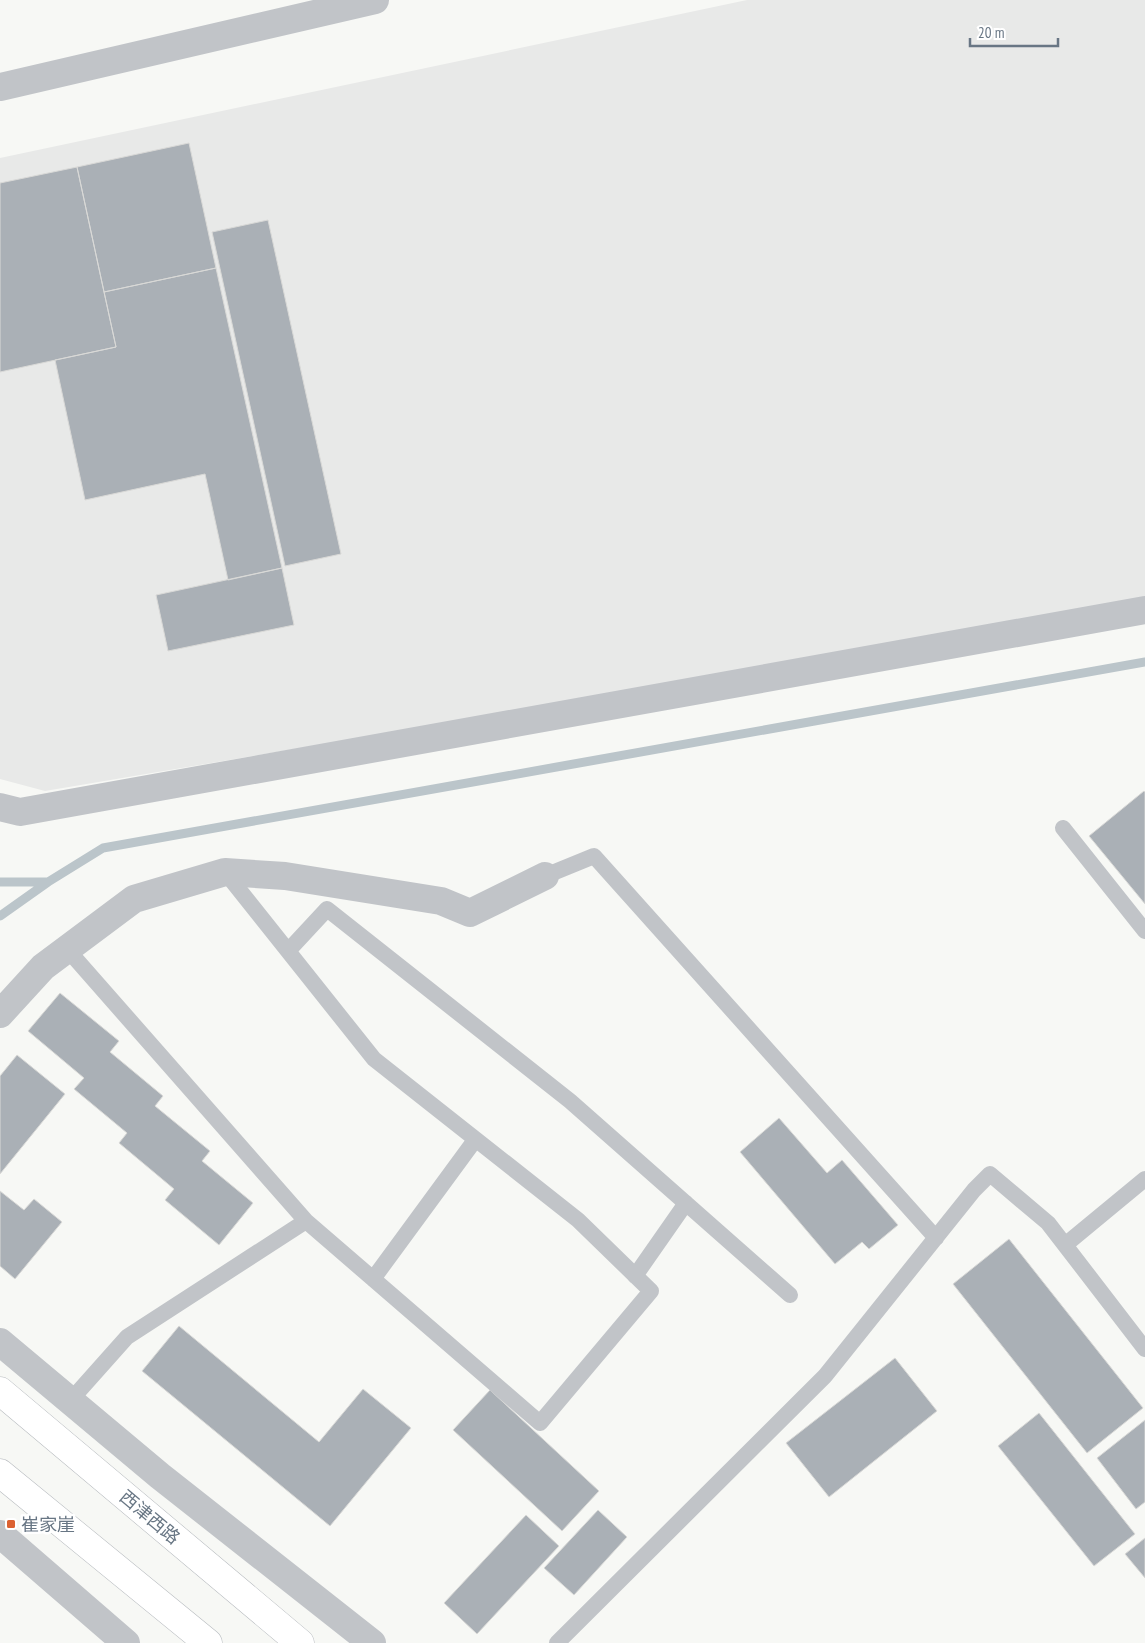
<svg xmlns="http://www.w3.org/2000/svg" width="1145" height="1643" font-family="'PT Sans Narrow','Noto Sans SC',sans-serif">
  <rect width="100%" height="100%" fill="#f7f8f5"/>
  <path fill="#e8e9e8" d="M747,0H1145V606L45,791L0,779V158Z"/>
  <g fill="none" stroke-linecap="round" stroke-linejoin="round">
    <path stroke="#bbc5ca" stroke-width="9" d="M0,882H48L103,848L1145,662
      M0,916L48,882"/>
  </g>
  <path fill="#aab0b6" stroke="#d9d9d7" d="M189,143L216,268L104,292L77,167Z
    M77,167L116,347L0,372V183Z
    M268,220L341,554L285,566L212,232Z
    M216,268L282,568L228,580L205,474L85,500L55,360L116,347L104,292Z
    M282,568L294,625L168,651L156,595Z
    M1144,791L1145,792V904L1089,836Z
    M60,993L119,1041L110,1052L163,1096L155,1106L210,1151L202,1161L253,1203L219,1245L165,1200L174,1189L119,1143L127,1133L74,1089L84,1078L28,1031Z
    M17,1055L65,1094L0,1174V1076Z
    M779,1118L827,1173L842,1160L898,1225L869,1249L862,1242L835,1264L740,1152Z
    M0,1191L24,1210L34,1199L62,1222L15,1279L0,1266Z
    M1009,1239L1143,1408L1087,1453L953,1284Z
    M179,1326L319,1442L363,1389L411,1428L330,1526L142,1371Z
    M895,1358L937,1411L829,1497L786,1443Z
    M490,1390L599,1491L562,1531L453,1430Z
    M1039,1413L1135,1534L1094,1566L998,1446Z
    M1145,1420V1502L1136,1509L1097,1458Z
    M598,1510L627,1537L574,1595L544,1568Z
    M526,1515L559,1546L477,1634L444,1603Z
    M1145,1538V1578L1125,1554Z"/>
  <g fill="none" stroke-linecap="round" stroke-linejoin="round">
    <defs>
      <path id="primary" d="M0,1391L300,1643
        M0,1473L208,1643"/>
    </defs>
    <use href="#primary" stroke="#b6babe" stroke-width="29"/>
    <path stroke="#c1c4c8" stroke-width="16" d="M1063,828L1145,931
      M545,876L594,856L936,1238
      M67,949L306,1221L540,1423L651,1291L578,1220L374,1059L225,872
      M288,951L327,909L570,1101L790,1295
      M1065,1245L1145,1179
      M635,1276L686,1203
      M373,1279L475,1140
      M70,1401L127,1337L306,1221
      M557,1643L825,1376L974,1190L990,1174L1048,1223L1145,1349"/>
    <path stroke="#c1c4c8" stroke-width="28" d="M0,87L375,0
      M0,807L20,812L1145,610
      M0,1014L43,967L134,899L225,872L285,876L441,901L470,913L545,876
      M0,1342L160,1476L372,1643
      M0,1534L126,1643"/>
    <use href="#primary" stroke="#fff" stroke-width="28"/>
  </g>
  <rect fill="#db6131" stroke="#fff" stroke-width="2" x="6" y="1519" width="10" height="10" rx="2.5"/>
  <g text-anchor="middle" dominant-baseline="central" stroke-width="5" stroke-linejoin="round" paint-order="stroke">
    <g font-size="18" fill="#687684" stroke="#fff">
      <text transform="translate(150 1517) rotate(40)">西津西路</text>
    </g>
    <g font-size="18" fill="#687684" stroke="#fff" text-anchor="start">
      <text x="21" y="1524">崔家崖</text>
    </g>
  </g>
  <path d="M970 38v8h88v-8" fill="none" stroke="#687684" stroke-width="2.5"/>
  <text x="978" y="38" font-size="15" fill="#687684" stroke="#ffffff" stroke-width="4" paint-order="stroke">20 m</text>
</svg>
